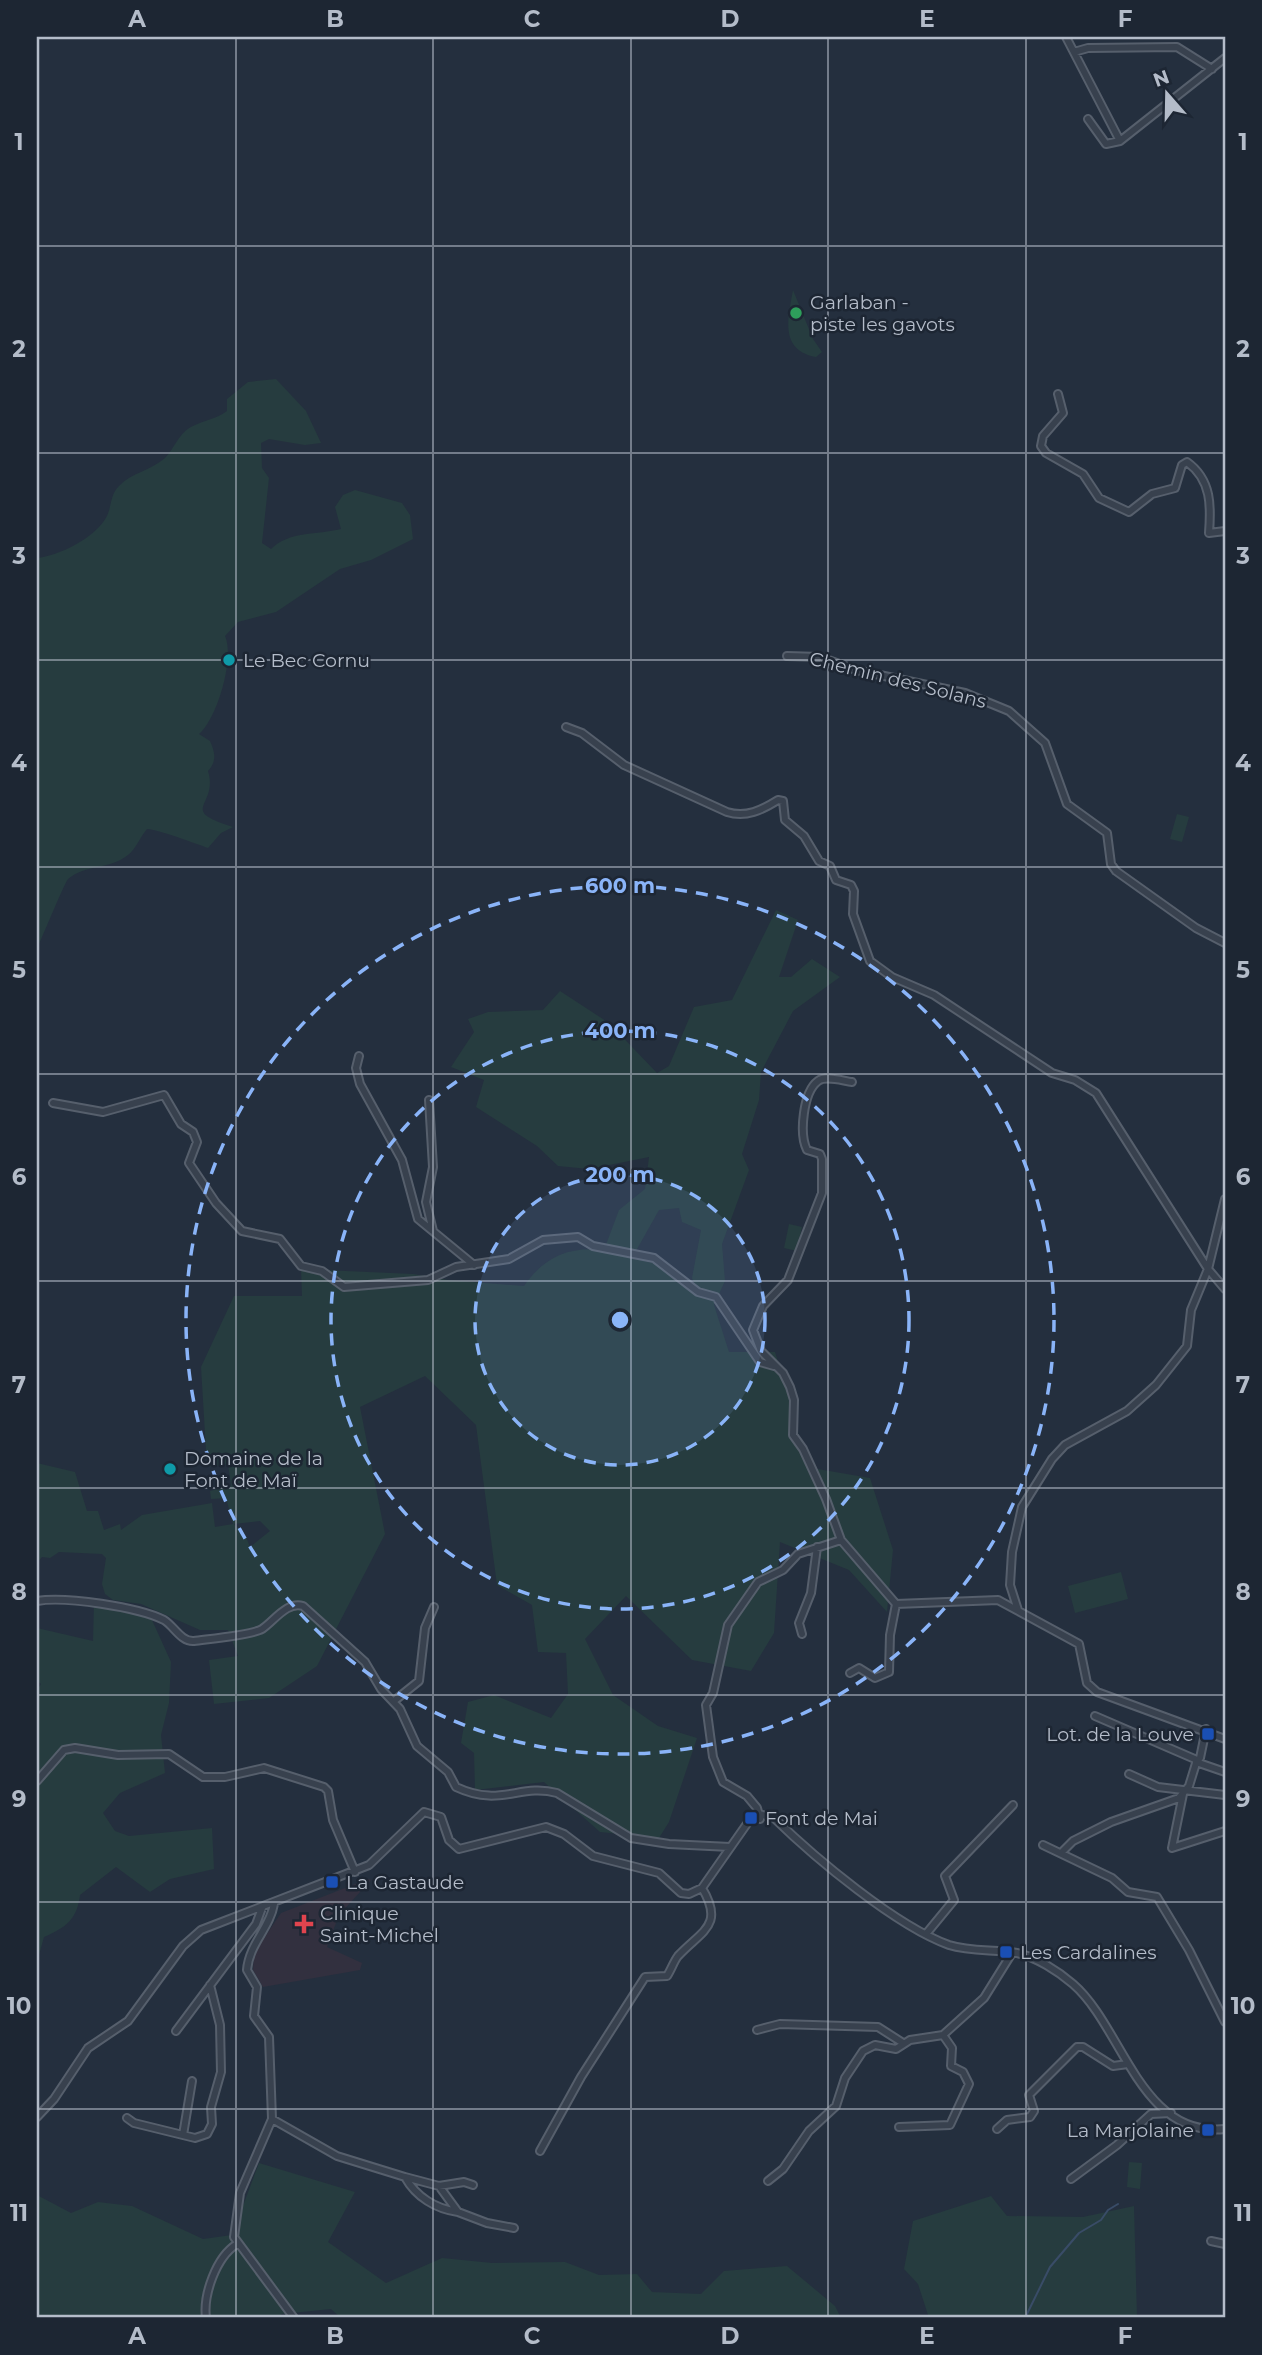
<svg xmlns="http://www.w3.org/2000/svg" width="1262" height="2355" font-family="Montserrat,sans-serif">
  <rect width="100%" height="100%" fill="#242f3e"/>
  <path fill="#32303f" d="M368,1879L371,1880L339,1915L327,1947L362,1963L360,1970L263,1987L253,1970L254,1953L281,1913Z"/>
  <path fill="#263c3f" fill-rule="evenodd" d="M793,290L813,339L822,352L816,357C779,350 788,318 793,290Z
    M276,379L306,411L321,443L305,445L269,439L261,443L262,468L269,478L262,543L271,549C289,531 317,535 341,529L335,507L343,495L355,490L402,503L410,515L413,539L371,560L340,569L276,612L238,622L225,636C235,658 217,719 199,734L210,741C215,752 217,761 208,771C219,807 176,809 233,827L221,833L208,848C197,844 154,828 147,829C140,837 136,849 128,855C109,870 86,864 68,879C65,882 42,938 37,949V558C58,556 96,538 107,516C112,505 110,495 119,486C131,473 152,470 165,458C175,448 179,432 193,426C205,420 216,419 227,411V399L248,382Z
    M1177,814L1189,817L1182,842L1170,839Z
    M776,910L798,920L779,977H791L812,959L840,977L793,1011L761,1072L759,1100L742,1154L749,1170L722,1244L725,1281L714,1305L729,1352H775L793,1411L806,1467L870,1478L893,1550L887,1612L849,1570L780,1542L774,1633L751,1671L692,1660L626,1596L585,1639L613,1695L658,1726L697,1738L669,1822L659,1838L600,1832L544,1782L475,1790L474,1753L461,1743L468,1702L494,1695L551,1718L568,1694L566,1653L538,1652L532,1605L497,1585L476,1425L425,1376L360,1407L385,1534L317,1666L269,1698L214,1704L209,1660L238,1656L228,1630H200L141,1604L113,1600L105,1594L102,1584L106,1558L102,1554L59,1552L50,1558L42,1557L37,1563V1463L75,1472L87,1511H98L104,1530L120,1524L121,1530L142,1515L212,1503L215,1527L233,1524L226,1498L211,1499L210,1491L231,1486L228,1464L207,1467L201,1367L234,1296H302L301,1269L413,1274L448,1280L524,1286C544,1257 569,1246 604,1250L619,1210L645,1189L649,1157L589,1169L558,1166L537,1146L476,1107L484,1080L451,1067L474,1032L468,1019L488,1012L543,1010L560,991L609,1023L657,1073L669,1066L694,1007L732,1000ZM679,1208L682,1222L701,1230L692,1278L698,1293L656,1264L632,1258L659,1210ZM260,1521L270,1531L250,1547L246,1537L234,1524Z
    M789,1224L802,1227L797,1251L784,1248Z
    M1121,1572L1128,1599L1075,1613L1068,1586Z
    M94,1601L147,1609L171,1662L169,1703L161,1735L165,1773L120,1793L103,1813L115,1831L129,1836L212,1828L214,1869L170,1879L150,1892L116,1867L80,1895C77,1919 67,1927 44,1937L37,1962V1690L41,1684L37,1681V1628L93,1641Z
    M1129,2162L1142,2163L1140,2189L1127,2187Z
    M259,2163L355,2192L328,2242L386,2283L442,2258L492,2263L565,2262L599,2275L637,2274L652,2292L701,2294L724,2271L787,2266L835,2306L841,2318H341L331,2309L282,2314L276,2318H37V2195L71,2213L98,2202L132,2206L203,2239L232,2235Z
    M991,2196L1007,2216L1083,2217L1134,2206L1137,2318H929L918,2284L904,2269L913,2221Z"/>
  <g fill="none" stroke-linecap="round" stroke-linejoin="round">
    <path stroke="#394c67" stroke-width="2" d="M1025,2318L1050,2267L1079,2233L1101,2220L1108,2210L1118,2204"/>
    <defs>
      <path id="minor" d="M1066,37L1120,141L1225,58
        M1074,52L1088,48L1177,47L1212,69
        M1088,119L1106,144L1120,141
        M1058,394L1063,413L1043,436L1041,446L1046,453L1083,474L1099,498L1129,512L1152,494L1175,488L1182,465L1187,462C1212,480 1211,507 1209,533L1225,531
        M787,656L820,657L856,670L965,693L1009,711L1045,743L1067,804L1107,833L1111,864L1116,871L1196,928L1225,943
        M566,727L582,733L624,765L727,812C746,818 762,810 778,800L783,801L785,820L804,836L819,861L830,866L836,880L851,885L854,891L853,914L870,961L892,977L934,995L1052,1073L1075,1080L1096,1093L1208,1269L1225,1289
        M359,1056L356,1068L360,1084L402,1160L418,1219L474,1265
        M852,1082C843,1081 826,1075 818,1081C803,1092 799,1134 807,1150L820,1154L822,1159V1193L788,1280L763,1306L753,1330L761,1351L783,1373L790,1387L794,1400L793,1435L803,1449L826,1499L841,1540L896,1604L998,1600L1079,1644L1087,1683L1097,1692L1225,1739
        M429,1100L433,1167L426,1202L433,1231
        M53,1103L103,1112L164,1095L181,1124L193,1132L197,1142L189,1163L216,1203L242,1231L280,1239L301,1266L322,1271L344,1287L428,1280L456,1267L509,1259L543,1240L578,1237L593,1246L654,1258L698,1292L716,1297L760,1362L774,1366
        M37,1601C65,1596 138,1607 164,1620C174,1626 181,1642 194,1641C208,1639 252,1635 262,1629C274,1621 287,1601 303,1606L365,1662L381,1689L400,1709L417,1746L448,1772L456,1787C501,1808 519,1783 557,1793L631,1838L669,1844L730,1847
        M1018,1610L1010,1585L1012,1552L1022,1507L1052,1459L1065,1445L1127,1411L1156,1385L1187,1346L1191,1310L1208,1269L1225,1199
        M802,1634L799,1623L811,1593L817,1547
        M850,1673L859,1668L875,1678L889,1672L890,1635L896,1604
        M394,1701L419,1681L425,1628L434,1607
        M1095,1716L1197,1760L1200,1758L1206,1729
        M1196,1762L1225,1772
        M1129,1774L1158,1787L1225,1795
        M37,1781L64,1750L75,1748L118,1755L169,1754L203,1777H225L264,1768L324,1787L328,1791L333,1820L355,1872
        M1183,1794L1172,1848L1225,1831
        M760,1819L757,1808L747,1796L723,1782L713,1757L706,1705L713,1693L728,1625L758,1582L783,1570L798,1554L841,1540
        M1043,1845L1112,1878L1128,1892L1157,1897L1189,1950L1225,2022
        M1063,1851L1073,1841L1111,1822L1179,1798L1189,1786L1197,1760
        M274,1904C270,1928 249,1944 247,1970L257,1987L254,2016L269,2037L272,2119L337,2156L405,2177C416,2197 436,2209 458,2212L439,2186
        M926,1934L954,1900L945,1876L1013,1805
        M757,2030L780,2024L878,2027L903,2043
        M176,2031L256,1924L262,1908
        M37,2117L54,2099L88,2048L128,2021L183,1946L201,1930L214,1925L369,1865L424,1812L441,1817L449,1840L459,1849L546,1827L564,1834L593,1856L659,1873L681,1893L689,1894L702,1888L751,1818L759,1814L774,1818C815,1858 896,1926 949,1945C971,1952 995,1949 1017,1953C1036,1957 1058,1971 1073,1984C1123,2027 1140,2138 1225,2129
        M127,2118L134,2123L195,2138L207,2134L212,2124L211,2107L221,2072L220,2025L210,1985
        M272,2119L240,2193L234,2237L294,2318
        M899,2127L950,2125L969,2084L963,2072L951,2066L952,2048L943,2035
        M997,2129L1007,2120L1030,2117L1034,2111L1029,2095L1077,2047H1083L1113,2066L1128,2064
        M183,2135L192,2081
        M540,2151L581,2077L645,1977L667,1976C671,1970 674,1961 678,1956C701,1931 725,1926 702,1888
        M405,2177L439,2186L464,2182L473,2185
        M1071,2179L1117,2145L1151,2114L1171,2113
        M768,2181L783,2169L809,2131L836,2106L845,2078L863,2051L875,2045L896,2049L910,2040L943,2035L984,1998L1012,1953
        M458,2212L487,2223L514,2228
        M1211,2241L1225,2244
        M206,2318C203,2295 216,2257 237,2244"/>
    </defs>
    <use href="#minor" stroke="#565f6c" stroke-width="10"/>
    <use href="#minor" stroke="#38414e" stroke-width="6"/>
  </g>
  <path fill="none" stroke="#b4bcc9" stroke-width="2" stroke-opacity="0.55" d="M236,37V2318M433,37V2318M631,37V2318M828,37V2318M1026,37V2318M37,246H1225M37,453H1225M37,660H1225M37,867H1225M37,1074H1225M37,1281H1225M37,1488H1225M37,1695H1225M37,1902H1225M37,2109H1225"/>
  <circle cx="620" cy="1320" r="145" fill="#8ab4f8" fill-opacity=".12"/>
  <g fill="none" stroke="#8ab4f8" stroke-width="3.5" stroke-dasharray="12 9">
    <circle cx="620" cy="1320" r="145"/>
    <circle cx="620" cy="1320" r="289"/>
    <circle cx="620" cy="1320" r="434"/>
  </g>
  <circle fill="#2e9e5b" stroke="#1d2633" stroke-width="2.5" cx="796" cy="313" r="7"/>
  <g fill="#0f9aa8" stroke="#1d2633" stroke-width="2.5">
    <circle cx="229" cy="660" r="7"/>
    <circle cx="170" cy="1469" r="7"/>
  </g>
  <g fill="#1a4fb4" stroke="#1d2633" stroke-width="2.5">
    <rect x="1201" y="1727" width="14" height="14" rx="3.5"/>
    <rect x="744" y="1811" width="14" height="14" rx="3.5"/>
    <rect x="325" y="1875" width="14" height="14" rx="3.5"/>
    <rect x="999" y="1945" width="14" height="14" rx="3.5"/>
    <rect x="1201" y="2123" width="14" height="14" rx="3.5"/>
  </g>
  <path fill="#e0444e" stroke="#1d2633" stroke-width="2.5" d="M300.5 1913.5h7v7h7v7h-7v7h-7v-7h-7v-7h7z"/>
  <g text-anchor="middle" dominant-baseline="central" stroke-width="5" stroke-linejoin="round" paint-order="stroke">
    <g font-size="19" fill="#b4bcc9" stroke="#1d2633" text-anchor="start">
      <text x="810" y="302">Garlaban -<tspan x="810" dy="22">piste les gavots</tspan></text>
      <text x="243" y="660">Le Bec Cornu</text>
      <text x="184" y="1458">Domaine de la<tspan x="184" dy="22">Font de Maï</tspan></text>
      <text x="1194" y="1734" text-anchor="end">Lot. de la Louve</text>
      <text x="765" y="1818">Font de Mai</text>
      <text x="346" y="1882">La Gastaude</text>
      <text x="320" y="1913">Clinique<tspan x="320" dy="22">Saint-Michel</tspan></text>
      <text x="1020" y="1952">Les Cardalines</text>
      <text x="1194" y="2130" text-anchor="end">La Marjolaine</text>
    </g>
    <g font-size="19" fill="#b4bcc9" stroke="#1d2633">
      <text transform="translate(898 680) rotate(14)">Chemin des Solans</text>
    </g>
  </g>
  <circle cx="620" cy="1320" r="10" fill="#8ab4f8" stroke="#1d2633" stroke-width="3.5"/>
  <g font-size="21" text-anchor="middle" font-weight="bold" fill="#8ab4f8" stroke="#1d2633" stroke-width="5" stroke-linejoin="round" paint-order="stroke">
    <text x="620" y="893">600 m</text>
    <text x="620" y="1038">400 m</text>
    <text x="620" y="1182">200 m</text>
  </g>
  <rect width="1262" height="2355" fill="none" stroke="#1d2633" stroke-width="77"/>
  <g transform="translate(1167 94) rotate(340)" stroke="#1d2633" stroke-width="5" paint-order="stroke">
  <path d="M0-5L12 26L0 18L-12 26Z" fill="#b4bcc9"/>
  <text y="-10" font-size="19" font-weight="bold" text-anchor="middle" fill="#b4bcc9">N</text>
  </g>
  <rect x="38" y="38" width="1186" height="2278" fill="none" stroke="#b4bcc9" stroke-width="2.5"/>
  <g font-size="23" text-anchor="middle" font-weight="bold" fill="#b4bcc9">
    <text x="137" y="27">A</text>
    <text x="335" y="27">B</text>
    <text x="532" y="27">C</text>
    <text x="730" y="27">D</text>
    <text x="927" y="27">E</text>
    <text x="1125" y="27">F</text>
    <text x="19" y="150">1</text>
    <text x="1243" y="150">1</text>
    <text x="19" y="357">2</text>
    <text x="1243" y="357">2</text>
    <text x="19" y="564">3</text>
    <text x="1243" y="564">3</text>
    <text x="19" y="771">4</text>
    <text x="1243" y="771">4</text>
    <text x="19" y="978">5</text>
    <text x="1243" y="978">5</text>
    <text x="19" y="1185">6</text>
    <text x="1243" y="1185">6</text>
    <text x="19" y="1393">7</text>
    <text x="1243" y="1393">7</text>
    <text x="19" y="1600">8</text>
    <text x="1243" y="1600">8</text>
    <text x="19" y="1807">9</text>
    <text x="1243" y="1807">9</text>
    <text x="19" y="2014">10</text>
    <text x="1243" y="2014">10</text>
    <text x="19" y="2221">11</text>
    <text x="1243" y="2221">11</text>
    <text x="137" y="2344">A</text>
    <text x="335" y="2344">B</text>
    <text x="532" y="2344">C</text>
    <text x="730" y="2344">D</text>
    <text x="927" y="2344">E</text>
    <text x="1125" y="2344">F</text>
  </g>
</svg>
